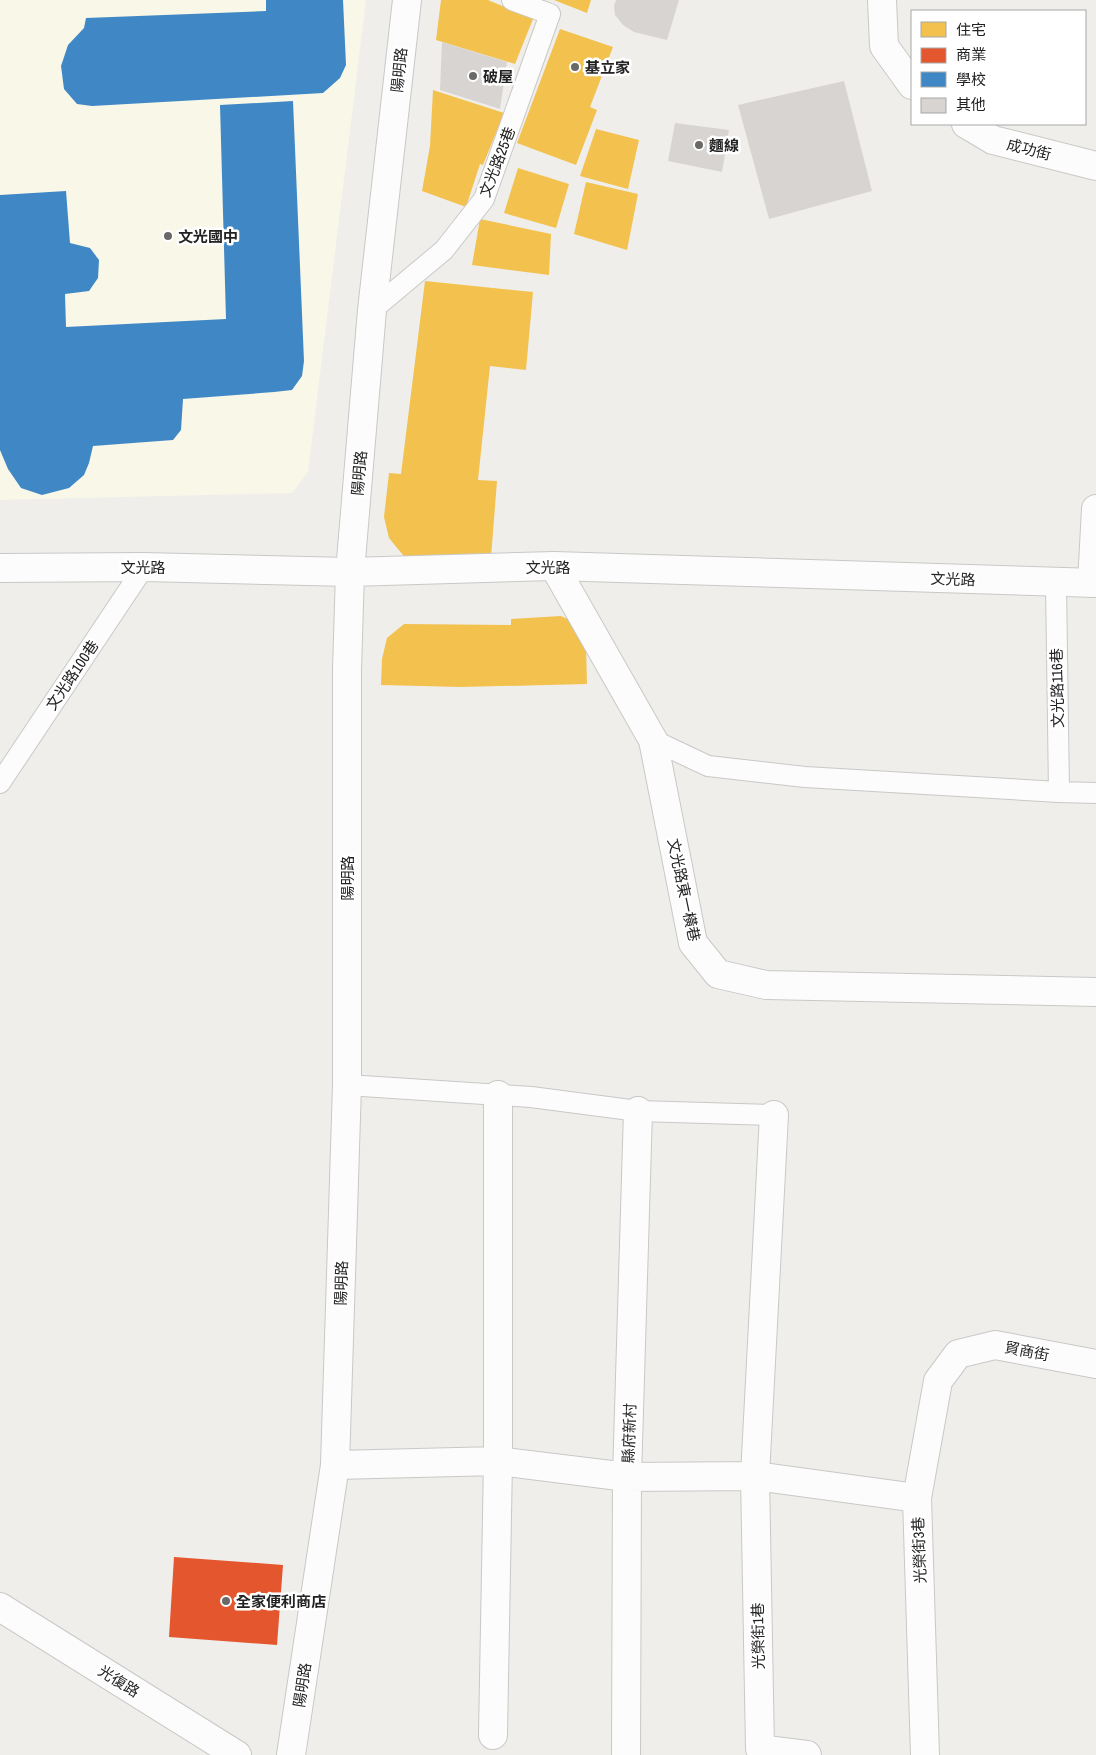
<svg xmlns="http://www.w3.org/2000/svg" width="1096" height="1755" font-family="'Archivo Narrow','Noto Sans TC',sans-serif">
  <rect width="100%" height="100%" fill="#f0eeeb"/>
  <path fill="#f8f7e8" d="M0,0H366L308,472L292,493L0,500Z"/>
  <path fill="#f2c14e" d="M441,0H488L533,19L515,64L436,40Z
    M554,0H591L587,13Z
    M560,29L613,47L590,107L597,110L576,165L517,143Z
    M433,90L504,113L483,165L480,164L466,207L422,191L430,146Z
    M596,129L639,140L628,189L580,176Z
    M518,168L569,184L556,228L504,213Z
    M586,182L638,194L627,250L574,234Z
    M480,219L551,234L549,275L472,265Z
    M425,281L533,292L526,370L490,366L478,480L497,481L490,570L407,560L389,538L384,517L389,473L401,474Z
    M561,616L574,622L586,646L587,684L461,687L381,685L382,659L387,638L404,624L511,625V619Z"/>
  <path fill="#e4572e" d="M174,1557L283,1565L277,1645L169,1637Z"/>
  <path fill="#3f88c5" d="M266,0H343L346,65L340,78L323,93L92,106L77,104L64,89L61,66L68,45L84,28L86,18L266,11Z
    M293,101L304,361L302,376L292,390L274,392L183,399L181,430L173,440L93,446L89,463L84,475L69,488L42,495L21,488L8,469L0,450V195L66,191L70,243L90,248L99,260L98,278L89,291L65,294L66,327L226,319L220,105Z"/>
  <path fill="#d7d4d2" d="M616,0H679L667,40L634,32L623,25L615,15L614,6Z
    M442,42L507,62L500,109L440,90Z
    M844,81L872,191L769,219L738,105Z
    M675,123L729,130L722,172L668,161Z"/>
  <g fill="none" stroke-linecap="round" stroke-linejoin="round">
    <defs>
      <path id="service" d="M372,310L444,250L484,199L550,14L512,0
        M1056,583L1059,792
        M653,740L708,766L805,777L1059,792L1096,793
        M0,783L144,567
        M347,1085L531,1097L638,1111L774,1115"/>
      <path id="minor" d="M882,0L884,46L912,85
        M966,124L993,140L1096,166
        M554,566L653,740L693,943L718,974L766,985L1096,992
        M1092,583L1096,509
        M774,1115L755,1476L760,1749L807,1755
        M335,1465L498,1461L627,1477L755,1476L917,1498
        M493,1735L498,1461V1095
        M626,1755L627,1477L638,1111
        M925,1755L917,1498L938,1381L958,1354L995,1345L1096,1364"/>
      <path id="tertiary" d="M0,568L144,567L350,572L554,566L1096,583
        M0,1607L237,1755
        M291,1755L335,1465L347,1085V670L350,572L372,310L407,0"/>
    </defs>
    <use href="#service" stroke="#c9c8c7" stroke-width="22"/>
    <use href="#minor" stroke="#c9c8c7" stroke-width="30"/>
    <use href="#tertiary" stroke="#c9c8c7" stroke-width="30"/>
    <use href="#service" stroke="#fdfcfc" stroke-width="20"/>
    <use href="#minor" stroke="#fdfcfc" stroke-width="28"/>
    <use href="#tertiary" stroke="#fdfcfc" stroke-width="28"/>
  </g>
  <g fill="#6a6968" stroke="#fff" stroke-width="2">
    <circle cx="575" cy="67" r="5"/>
    <circle cx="473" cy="76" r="5"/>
    <circle cx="699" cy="145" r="5"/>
    <circle cx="168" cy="236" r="5"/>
    <circle cx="226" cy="1601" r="5"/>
  </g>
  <g text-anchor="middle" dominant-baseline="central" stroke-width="5" stroke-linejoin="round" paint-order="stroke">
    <g font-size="15" font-weight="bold" fill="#222" stroke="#fff" text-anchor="start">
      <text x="585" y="67">基立家</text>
      <text x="483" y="76">破屋</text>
      <text x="709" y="145">麵線</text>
      <text x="178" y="236">文光國中</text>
      <text x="236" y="1601">全家便利商店</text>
    </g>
    <g font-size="15" fill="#222" stroke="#fff">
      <text transform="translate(399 70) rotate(-84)">陽明路</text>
      <text transform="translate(1029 149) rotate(14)">成功街</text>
      <text transform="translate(497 162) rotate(-69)">文光路25巷</text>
      <text transform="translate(359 473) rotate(-85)">陽明路</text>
      <text x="143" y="567">文光路</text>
      <text x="548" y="567">文光路</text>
      <text transform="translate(953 579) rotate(2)">文光路</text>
      <text transform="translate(72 675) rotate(-56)">文光路100巷</text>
      <text transform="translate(1057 688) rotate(-91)">文光路116巷</text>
      <text transform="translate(347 878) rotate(-90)">陽明路</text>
      <text transform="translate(684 890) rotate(78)">文光路東一橫巷</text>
      <text transform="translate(341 1283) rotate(-88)">陽明路</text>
      <text transform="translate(1027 1351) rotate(11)">貿商街</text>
      <text transform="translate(629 1433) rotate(-88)">縣府新村</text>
      <text transform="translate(919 1550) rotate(-92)">光榮街3巷</text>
      <text transform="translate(758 1636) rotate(-91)">光榮街1巷</text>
      <text transform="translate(119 1681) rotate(32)">光復路</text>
      <text transform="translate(302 1685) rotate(-81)">陽明路</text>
    </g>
  </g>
  <rect x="911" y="10" width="175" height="115" fill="#ffffff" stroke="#a7a7a7"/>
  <rect x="921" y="22" width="25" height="15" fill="#f2c14e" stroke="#a7a7a7"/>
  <text x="956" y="35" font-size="15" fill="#222222">住宅</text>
  <rect x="921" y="48" width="25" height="15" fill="#e4572e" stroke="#a7a7a7"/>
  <text x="956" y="60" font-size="15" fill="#222222">商業</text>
  <rect x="921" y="72" width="25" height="15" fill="#3f88c5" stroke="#a7a7a7"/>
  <text x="956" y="85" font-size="15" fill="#222222">學校</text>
  <rect x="921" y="98" width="25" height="15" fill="#d7d4d2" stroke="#a7a7a7"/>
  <text x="956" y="110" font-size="15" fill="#222222">其他</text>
</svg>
